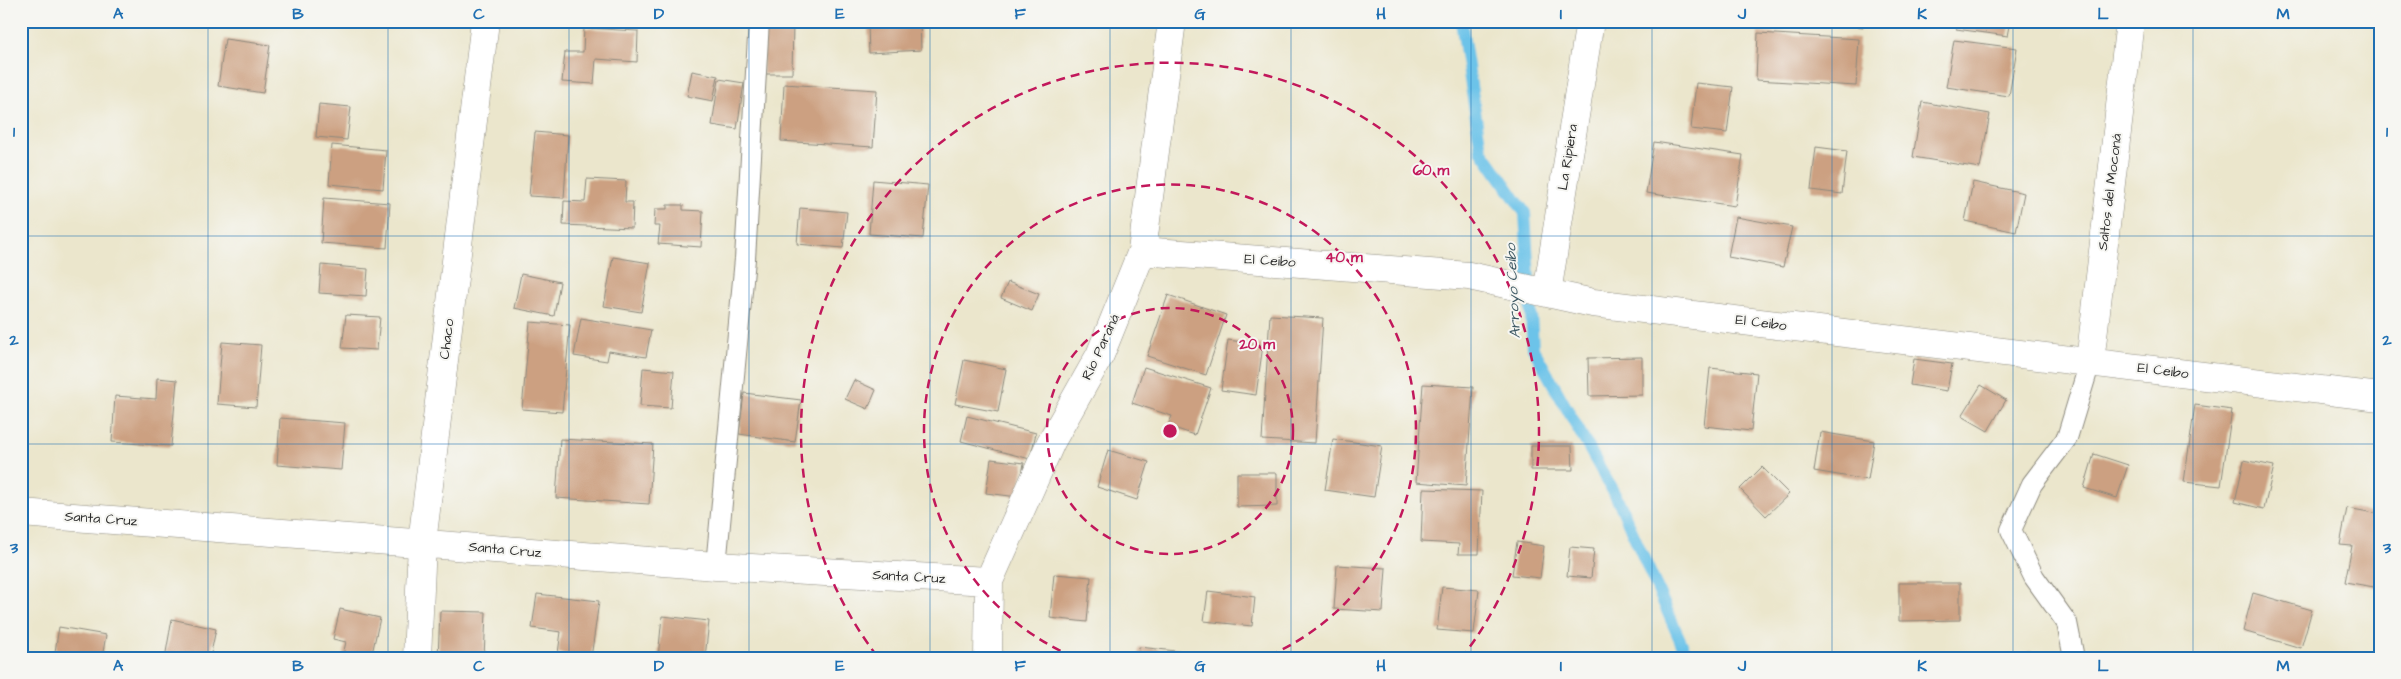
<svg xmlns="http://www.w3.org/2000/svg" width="2401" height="679" font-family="'Architects Daughter',sans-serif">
  <rect width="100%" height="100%" fill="#f6f6f2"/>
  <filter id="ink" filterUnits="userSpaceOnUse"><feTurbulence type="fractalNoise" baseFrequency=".02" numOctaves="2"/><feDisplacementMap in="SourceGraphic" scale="10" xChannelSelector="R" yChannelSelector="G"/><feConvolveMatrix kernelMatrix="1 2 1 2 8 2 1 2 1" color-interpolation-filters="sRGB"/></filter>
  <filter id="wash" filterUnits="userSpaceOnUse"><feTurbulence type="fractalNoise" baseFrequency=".0096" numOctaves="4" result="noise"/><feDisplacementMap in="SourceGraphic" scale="20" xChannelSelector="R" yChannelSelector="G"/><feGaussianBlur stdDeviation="1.12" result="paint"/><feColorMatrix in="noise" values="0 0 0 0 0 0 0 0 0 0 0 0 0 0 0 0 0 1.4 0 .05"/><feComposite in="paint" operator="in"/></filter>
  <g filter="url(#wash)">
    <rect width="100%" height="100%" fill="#ebe6cc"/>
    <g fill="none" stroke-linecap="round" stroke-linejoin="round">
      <path stroke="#6cc3e9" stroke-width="12" d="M1461,21L1481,150L1525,213L1533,348L1619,502L1688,658"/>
    </g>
    <g id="blocks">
      <path fill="#cca081" d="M1813,21H1863V27Z
        M1957,21H2011L2008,36L1956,29Z
        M764,22L793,23L792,74H763Z
        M920,22L921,50L869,53L868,25Z
        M584,28L638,31L637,62L596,59L594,84L562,82L565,52H583Z
        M1758,33L1859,39L1856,86L1756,80Z
        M225,39L270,45L263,93L218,86Z
        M1954,40L2017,48L2009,96L1946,87Z
        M692,71L718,76L713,101L687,96Z
        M719,79L744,83L737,129L712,125Z
        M1696,83L1733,87L1727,133L1691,129Z
        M784,84L877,90L873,147L781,141Z
        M1922,102L1990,114L1980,168L1913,157Z
        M319,104L351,107L347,140L316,137Z
        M535,132L568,135L564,198L529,196Z
        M1654,142L1743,155L1735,206L1646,193Z
        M332,145L386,150L383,189L329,184Z
        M1816,147L1847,151L1842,194L1811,190Z
        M587,179L626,181L625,202H633L632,228L563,225L564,201L585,202Z
        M873,180L928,185L923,238L869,234Z
        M1973,182L2024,193L2016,232L1965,221Z
        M324,198L390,203L387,248L321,243Z
        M667,205H683V210L703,211L701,247L658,244L660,226H654L655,209H667Z
        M800,208L847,212L843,248L797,244Z
        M1736,217L1792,227L1783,267L1728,257Z
        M613,257L650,263L641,312L604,306Z
        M321,265L368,269L366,296L319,293Z
        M521,274L560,282L554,316L514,308Z
        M1008,282L1039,294L1032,311L1001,298Z
        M1168,295L1226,315L1206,375L1147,356Z
        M346,315L380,317L377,350L342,348Z
        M1270,315L1323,318L1315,443L1262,440Z
        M581,318L651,330L646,357L609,351L607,361L574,356Z
        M530,322L570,325L562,412L522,409Z
        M1228,340L1263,345L1256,395L1221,390Z
        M222,342L261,345L256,407L217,404Z
        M1642,357V395L1589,396L1588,358Z
        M1914,359L1952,364L1947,391L1910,385Z
        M964,360L1006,369L998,412L955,404Z
        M1144,367L1211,388L1195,435L1168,426L1172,416L1132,403Z
        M643,368L674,371L671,408L640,406Z
        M1710,368L1757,373L1751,431L1704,426Z
        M157,378L177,380L171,446L112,442L115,396L156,399Z
        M854,380L876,390L868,409L845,399Z
        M1423,384L1473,387L1466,486L1416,482Z
        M1981,385L2006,400L1988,431L1962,416Z
        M744,393L801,400L795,442L739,434Z
        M2195,405L2232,410L2221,486L2184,482Z
        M967,416L1036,433L1030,459L961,441Z
        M280,418L345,423L341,470L277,465Z
        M1820,432L1874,441L1868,480L1814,471Z
        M560,439L653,444L649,504L556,498Z
        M1333,439L1382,446L1374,497L1325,490Z
        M1531,446H1572L1573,470H1531Z
        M1108,450L1149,462L1137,500L1097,487Z
        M2094,454L2128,465L2117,498L2084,488Z
        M991,459L1024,463L1018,497L986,493Z
        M2244,460L2274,466L2264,509L2235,502Z
        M1762,467L1789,494L1766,516L1740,489Z
        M1237,473H1277V506L1237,507Z
        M1423,489L1482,491L1479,554H1458L1459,544L1421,542Z
        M2347,508L2380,514V588L2345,582L2352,546L2340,545Z
        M1517,542L1544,546L1540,578L1512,575Z
        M1570,547L1594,549L1591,578L1567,576Z
        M1337,565L1386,568L1383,612L1334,609Z
        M1054,574L1091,577L1087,622L1050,618Z
        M1899,583H1960V620L1899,621Z
        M1442,587L1479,590L1474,633L1437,630Z
        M1208,591L1255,597L1252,626L1204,621Z
        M2253,593L2312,610L2301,648L2243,631Z
        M537,594L599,601L591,658L558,653L561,632L532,628Z
        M340,609L380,618L371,658L343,655L346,642L333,639Z
        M440,611L486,612L484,658H438Z
        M662,616L709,621L705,658H658Z
        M172,619L216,629L210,658H165Z
        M59,627L106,635L102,658H54Z
        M1139,647L1185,652L1184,658H1138Z
        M2030,651L2033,658H2017Z"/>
    </g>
  </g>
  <g filter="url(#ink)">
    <use href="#blocks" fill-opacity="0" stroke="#8b887c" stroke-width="1"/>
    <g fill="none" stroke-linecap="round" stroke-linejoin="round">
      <defs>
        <path id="service" d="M716,566L745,259L759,21
          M2074,658L2067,623L2034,577L2011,530L2032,484L2067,438L2090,362"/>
        <path id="minor" d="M1142,251L1469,276L1593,303L2380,397
          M1547,293L1590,21
          M2090,362L2130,21
          M21,513L716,566L989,581
          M417,658L422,543L485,21
          M988,658L989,581L1051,442L1100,355L1142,251L1172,21"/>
      </defs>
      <use href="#service" stroke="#8b887c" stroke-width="22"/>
      <use href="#minor" stroke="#8b887c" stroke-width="29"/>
      <use href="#service" stroke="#fff" stroke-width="20"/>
      <use href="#minor" stroke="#fff" stroke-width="28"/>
    </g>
  </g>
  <path fill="none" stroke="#1f6fb2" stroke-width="1" stroke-opacity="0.55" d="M208,21V658M388,21V658M569,21V658M749,21V658M930,21V658M1110,21V658M1291,21V658M1471,21V658M1652,21V658M1832,21V658M2013,21V658M2193,21V658M21,236H2380M21,444H2380"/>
  <g fill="none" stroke="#c2185b" stroke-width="2.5" stroke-dasharray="9 6">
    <circle cx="1170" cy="431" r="123"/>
    <path d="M1074 657A246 246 0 1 1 1266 657"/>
    <path d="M877 656A369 369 0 1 1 1463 656"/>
  </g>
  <g text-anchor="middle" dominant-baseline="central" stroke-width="4" stroke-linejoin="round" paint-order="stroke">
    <g font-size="14" fill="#2b2b2b" stroke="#f6f6f2">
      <text transform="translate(1568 157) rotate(-81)">La Ripiera</text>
      <text transform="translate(2110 192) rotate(-83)">Saltos del Moconá</text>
      <text transform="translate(1270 261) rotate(4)">El Ceibo</text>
      <text transform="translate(1761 323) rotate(7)">El Ceibo</text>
      <text transform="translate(447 339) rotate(-83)">Chaco</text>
      <text transform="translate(1101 347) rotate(-65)">Río Paraná</text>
      <text transform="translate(2163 371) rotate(7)">El Ceibo</text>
      <text transform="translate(101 519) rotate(4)">Santa Cruz</text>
      <text transform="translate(505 550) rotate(5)">Santa Cruz</text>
      <text transform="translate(909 577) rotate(3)">Santa Cruz</text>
    </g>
    <g font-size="15" font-style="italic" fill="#3e5964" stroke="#f6f6f2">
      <text transform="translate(1513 291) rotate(-93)">Arroyo Ceibo</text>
    </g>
  </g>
  <circle cx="1170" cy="431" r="8" fill="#c2185b" stroke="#f6f6f2" stroke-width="2.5"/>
  <g font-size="15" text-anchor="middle" font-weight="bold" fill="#c2185b" stroke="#f6f6f2" stroke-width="4" stroke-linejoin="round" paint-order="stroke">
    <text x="1431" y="175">60 m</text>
    <text x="1344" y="262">40 m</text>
    <text x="1257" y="349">20 m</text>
  </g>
  <rect width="2401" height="679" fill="none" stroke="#f6f6f2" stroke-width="55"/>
  <rect x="28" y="28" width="2346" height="624" fill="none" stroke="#1f6fb2" stroke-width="2"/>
  <g font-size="16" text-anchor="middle" font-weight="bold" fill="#1f6fb2">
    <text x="118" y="19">A</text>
    <text x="298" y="19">B</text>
    <text x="479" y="19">C</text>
    <text x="659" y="19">D</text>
    <text x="840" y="19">E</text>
    <text x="1020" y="19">F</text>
    <text x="1200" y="19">G</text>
    <text x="1381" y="19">H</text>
    <text x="1561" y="19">I</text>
    <text x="1742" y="19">J</text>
    <text x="1922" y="19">K</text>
    <text x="2103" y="19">L</text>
    <text x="2283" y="19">M</text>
    <text x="14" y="137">1</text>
    <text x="2387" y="137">1</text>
    <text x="14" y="345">2</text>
    <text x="2387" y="345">2</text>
    <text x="14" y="553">3</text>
    <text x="2387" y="553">3</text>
    <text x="118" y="671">A</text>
    <text x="298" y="671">B</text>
    <text x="479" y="671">C</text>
    <text x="659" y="671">D</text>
    <text x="840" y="671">E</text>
    <text x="1020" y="671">F</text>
    <text x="1200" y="671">G</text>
    <text x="1381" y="671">H</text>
    <text x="1561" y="671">I</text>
    <text x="1742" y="671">J</text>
    <text x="1922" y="671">K</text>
    <text x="2103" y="671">L</text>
    <text x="2283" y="671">M</text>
  </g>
</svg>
